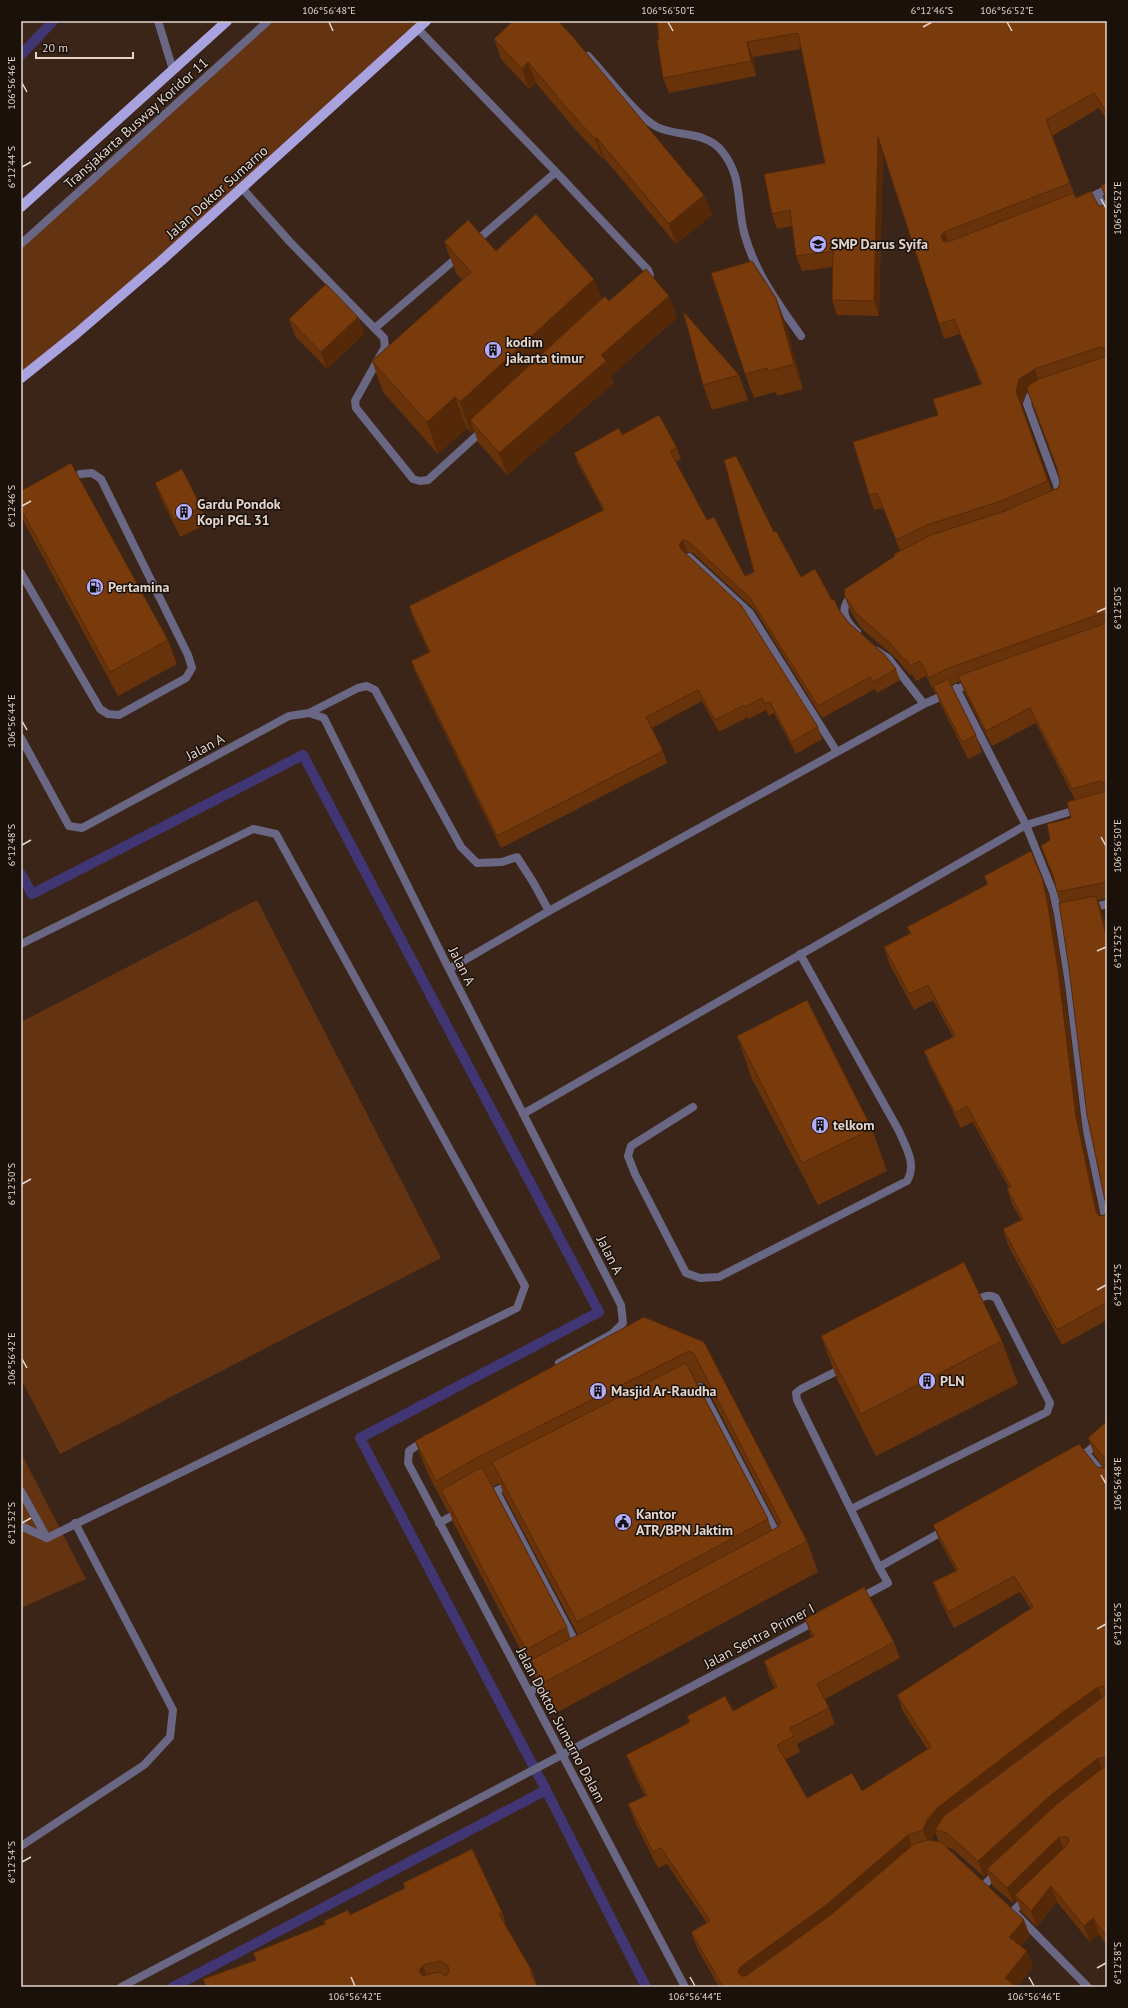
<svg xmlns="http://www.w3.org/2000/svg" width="1128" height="2008" font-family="'PT Sans',sans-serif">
  <rect width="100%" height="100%" fill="#3a2518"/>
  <path fill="#643311" d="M264,21H419L242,188L21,378V243Z
    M257,900L441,1258L60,1454L21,1379V1022Z
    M21,1453L86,1579L21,1608Z"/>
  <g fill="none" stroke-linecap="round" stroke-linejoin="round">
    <path stroke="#413674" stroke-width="10" d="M21,55L53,21
      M21,874L32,894L303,755L599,1312L360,1438L546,1790L646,1987
      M173,1987L546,1790"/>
    <path stroke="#696784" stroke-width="8" d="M418,29L556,172L648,270L650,275L645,281
      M588,56C605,74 637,117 657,127C678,137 705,131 721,150C744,177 736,206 745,236C756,274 779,305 801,336
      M242,188L290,242L384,338L385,347L355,401L356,408L413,479L420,481L428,480L483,430
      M475,242L556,172
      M21,244L268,21
      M375,328L459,256
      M21,573L100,709L108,714L119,715L186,678L192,668L188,655L101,479L92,473L80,474L69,481
      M309,713L358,688L367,686L375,690L461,847L477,863L502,862L517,857L533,882L549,911
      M21,944L253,829L276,834L525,1286L517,1308L47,1538
      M693,1107L631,1146L628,1156L635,1174L686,1273L700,1278L719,1277L907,1181C917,1164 906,1148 899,1131L800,954
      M843,1368L801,1389L796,1393L797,1400L879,1567
      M690,1393L700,1387L779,1538
      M21,1491L47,1538
      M496,1491L510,1484
      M487,1496L496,1491L578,1647
      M851,1509L1047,1412L1050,1403L996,1298C988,1292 980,1299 972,1302
      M439,1523L459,1512
      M21,1526L47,1538
      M529,1692L549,1681
      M21,1846L144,1765L170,1737L173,1710L75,1523"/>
    <path stroke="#696784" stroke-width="8" d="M158,21L173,70
      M1098,195L1107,216
      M1085,200L1107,189
      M1039,391L1030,396L1027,404L1057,485L1060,498
      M689,557L750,613L837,752
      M854,594C838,607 844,620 857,632
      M877,651L888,658L924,704
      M956,688L1026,825L1053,892L1058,914L1069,984L1087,1131L1107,1226
      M21,738L69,826L82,828L289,716L309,713L324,718L449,969L621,1305L623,1323L612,1334L559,1363
      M1091,908L1107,904
      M449,969L549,911L837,752L924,704L971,683
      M523,1114L1026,825L1079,809
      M426,1439L409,1451L408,1463L685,1987
      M1086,1453L1107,1479
      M1078,1458L1086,1453L1107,1435
      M858,1599L888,1583L879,1567L945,1530
      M984,1885L998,1872
      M1013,1911L1027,1898
      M1017,1915L1088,1987
      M121,1987L816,1621"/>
    <path stroke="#a8a2df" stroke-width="10" d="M21,207L227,21
      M21,378L76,334L161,261L426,21"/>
  </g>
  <path fill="#68330a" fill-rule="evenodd" d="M513,21L704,195L712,215L676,244L604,158L603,159L572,126L536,83L529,89L501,59L494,39Z
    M657,21H1107V120L1099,108L1052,136L1076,198L1101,206L1106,204V200L1101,186L1107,183V898L1098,900L1102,911L1107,931V1320L1062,1345L1008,1245L1003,1229L1021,1220L1012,1204L1007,1189L1009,1188L973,1122L961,1128L930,1066L924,1051L953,1037L933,1000L914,1010L889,963L884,947L910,934L907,927L987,885L984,876L1042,878L1048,894L1053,915L1064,985L1082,1132L1099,1216L1105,1215L1107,1210L1069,968L1060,903L1057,892L1053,878L1041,846L1050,840L1071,818L1075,800L1036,723L992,746L964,691L960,681L951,685L976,735L982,752L968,759L940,703L936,693H935L926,676L916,681L912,674L910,675L896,658L861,628L850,610L844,595L895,556L894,554L900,551L883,508L874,510L869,495L938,415L981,385L960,334L944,339L883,154L879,316L837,315L832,300L833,267L802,271L796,256L793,226L777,229L772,214L825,163L801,49L753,57L756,76L669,93L663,78ZM1028,392L1057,469L1060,483L1058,488L1052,490L1022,406L1025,394Z
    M444,242L496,251L594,279L602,299L609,301L669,296L677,318L611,376L614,383L507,475L478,442L474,430L471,433L467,428L438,454L383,392L372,361L462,280L456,273Z
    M776,298L785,322L803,389L777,396L776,392L754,398L745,374Z
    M358,317L364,334L327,369L295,336L289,319Z
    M739,375L748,400L712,410L703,385Z
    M622,435L677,448L681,459L676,462L707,520L745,576L754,572L774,532L801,577L832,600L849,623L896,669L900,680L877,693L875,689L822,718L755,610L693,553L687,552L686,554L818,727L822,739L796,754L774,713L769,716L766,710L749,719L748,717L719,732L702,701L652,728L663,751L667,763L501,848L415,672L411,661L429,652L413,618L409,606L603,510L578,464L574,453Z
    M155,483L201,507L207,524L180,537L162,500Z
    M21,491L168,640L177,664L118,696L23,520L21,515Z
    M737,1036L872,1129L887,1171L818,1205L752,1079Z
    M821,1336L1002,1341L1018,1384L876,1456L837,1379Z
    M704,1342L807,1541L818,1572L554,1714L542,1691L539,1681H537L453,1522L449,1511L448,1512L427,1472L415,1441ZM701,1382L705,1384L779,1527L772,1530L768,1519L697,1383ZM500,1483L503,1493L578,1635L571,1639L567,1627L493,1487Z
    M1107,1417V1946L1099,1934L1090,1942L1057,1902L1037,1927L1021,1911L1017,1900L1013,1903L992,1885L988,1874L984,1877L953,1849L946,1847L1030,1936L1021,1946L1027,1951L1033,1967L1017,1987H719L697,1948L691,1932L707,1923L667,1864L658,1868L634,1820L628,1804L645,1796L632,1770L626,1755L690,1723L687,1716L733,1711L775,1688L769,1677L764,1661L812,1638L805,1619L894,1642L900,1658L825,1699L829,1708L835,1724L797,1744L800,1752L785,1760L807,1798L862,1791L927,1749L903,1711L897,1695L1031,1609L1020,1592L954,1628L939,1598L933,1582L956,1571L939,1540L933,1525L1097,1467L1104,1468L1094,1454L1088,1438L1105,1423ZM935,1832L939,1842L931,1840Z
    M403,1883L502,1912L507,1928L532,1971L538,1987L256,1960L405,1888Z"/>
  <path fill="#552908" d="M747,42L753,57L756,76L751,61Z
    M528,62L536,83L529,89L522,69Z
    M878,137L883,153L879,316L874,301Z
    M597,138L604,158L603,159L595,139Z
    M704,195L712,215L676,244L669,224Z
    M944,232L950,247L947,251L941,236Z
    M594,279L606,310L470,420L474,430L471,433L460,402Z
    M669,296L677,318L611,376L614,383L507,475L499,453L601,355Z
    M776,298L785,322L803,389L794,364Z
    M358,317L364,334L327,369L321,352Z
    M1035,369L1040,384L1025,394L1022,406L1054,496L1016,391L1019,379Z
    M455,397L467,428L438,454L427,422Z
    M683,540L687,552L684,556L679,544Z
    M1042,878L1048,894L1053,915L1064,985L1082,1132L1102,1227L1096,1212L1076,1117Z
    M1096,896L1102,911L1107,931V938Z
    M1098,1687L1104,1703L935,1830V1832L933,1836L929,1846L923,1830L927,1820L937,1808L1064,1711Z
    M1098,1758L1104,1774L987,1869L988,1874L984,1877L978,1861L1051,1795Z
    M908,1835L913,1851L744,1987L738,1972L740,1967Z
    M1059,1837L1065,1853L1015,1895L1017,1900L1013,1903L1007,1888Z
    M1051,1886L1057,1902L1037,1927L1031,1911Z
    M1093,1918L1099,1934L1090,1942L1084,1926Z
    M1024,1920L1030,1936L1015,1953L1009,1937Z
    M1027,1951L1033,1967L1017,1987H1009L1005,1978Z
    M423,1965L429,1982L419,1971Z"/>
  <path fill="#793b0c" stroke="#552908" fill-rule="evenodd" d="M513,21H558L573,37L704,195L669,224L597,138L595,139L565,106L528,62L522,69L494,39Z
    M657,21H1107V113L1094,93L1046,120L1070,183L944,232L941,236L943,241L948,242L1074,193L1076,198L1091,191L1098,205L1101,206L1106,204L1107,199L1101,186L1107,183V882L1057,892L1053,875L1041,846L1050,840L1047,824L1071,818L1067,802L1103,792L1107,789V785L1100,781L1072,789L1030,708L986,731L958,676L1103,624L1107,617L1105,614H1100L949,668L929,678L920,661L910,666L906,659L904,660L890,643L856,613L844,595L845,589L895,556L894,554L931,535L1005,511L1058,488L1060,483L1057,468L1027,389L1029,385L1039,379L1104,357L1107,353V350L1100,347L1035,369L1019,379L1016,391L1048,481L1001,501L927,525L896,540L877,493L869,495L853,442L938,415L933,399L982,384L954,319L939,324L878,137L874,301L832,300L833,251L796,256L790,210L772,214L764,174L825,163L798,33L747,42L751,61L663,78L657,40H659Z
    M536,214L594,279L460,402L455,397L427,422L372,361L471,272L444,242L468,220L496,251Z
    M752,261L776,298L794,364L768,371L767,368L745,374L711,273Z
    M646,269L669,296L601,355L606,361L499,453L470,420L605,296L609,301Z
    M326,284L358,317L321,352L289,319Z
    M683,311L739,375L703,385Z
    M659,415L677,448L670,451L707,520L714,517L745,576L754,572L724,460L736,456L774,532L776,531L801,577L815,569L832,600L834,599L839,610L849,623L884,654L896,669L873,682L870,677L818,706L750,598L688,541L683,540L679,544L681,549L741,605L818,727L791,742L770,702L765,704L762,698L745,707L744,705L715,720L698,690L646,717L663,751L497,836L411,661L430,652L409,606L604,510L574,453L619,428L622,435Z
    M71,463L168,640L110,672L21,509V491Z
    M182,469L201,507L174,520L155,483Z
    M948,679L976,735L962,742L933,686Z
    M1031,851L1042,878L1047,900L1058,970L1076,1117L1096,1212L1099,1216L1105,1215L1107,1210L1087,1115L1069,968L1059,903L1096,896L1107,938V1302L1057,1330L1003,1229L1023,1219L1007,1189L1011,1187L967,1106L955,1113L924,1051L955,1036L928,985L909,994L884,947L911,933L907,927L988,884L984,876Z
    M807,1000L872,1129L802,1163L737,1036Z
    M964,1262L1002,1341L861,1414L821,1336Z
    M644,1317L704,1342L807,1541L543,1683L531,1660L778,1527L781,1523L694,1354L689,1351L482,1455L436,1481L415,1441Z
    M686,1363L768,1519L577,1622L492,1462Z
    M1107,1417V1938L1093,1918L1084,1926L1051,1886L1031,1911L1015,1895L1067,1845L1069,1840L1067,1837H1059L1007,1888L987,1869L1058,1803L1105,1766L1107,1762L1105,1758H1098L1051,1795L978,1861L947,1833L935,1830L944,1816L1104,1696L1107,1690L1103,1686L1098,1687L1064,1711L937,1808L927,1820L923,1830L908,1835L826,1905L740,1967L738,1972L741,1976H746L832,1914L914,1844L928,1840L941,1842L1024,1920L1009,1937L1027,1951L1005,1978L1016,1987H723L691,1932L710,1921L661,1848L653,1852L628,1804L647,1795L626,1755L690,1722L687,1716L725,1696L733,1711L777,1687L764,1661L814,1636L805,1619L864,1587L894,1642L817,1684L829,1708L790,1728L794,1736L777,1745L807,1798L852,1773L862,1791L931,1747L897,1695L1033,1607L1014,1576L948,1612L933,1582L958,1570L933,1525L1079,1444L1097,1467L1104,1468L1106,1465V1460L1088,1438L1105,1423Z
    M482,1467L567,1627L526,1650L441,1490Z
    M472,1849L502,1912L499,1914L532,1971L530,1972L538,1987H206L203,1979L256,1960L253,1953L325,1924L324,1921L348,1910L350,1915L405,1888L403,1883ZM440,1961L448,1966L449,1972L446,1976L438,1972L423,1976L419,1971L423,1965Z"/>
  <path fill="none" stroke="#e3d5cd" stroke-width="1.5" d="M329,22L333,31M668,22L673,31M1007,22L1012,31M923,27L932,22M22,83L27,92M22,167L31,162M1101,199L1106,208M22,506L31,501M1097,612L1106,608M22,721L27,730M1101,837L1106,846M22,845L31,840M1097,951L1106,947M22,1184L31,1179M1097,1290L1106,1285M22,1359L27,1368M1101,1475L1106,1484M22,1523L31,1518M1097,1629L1106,1624M22,1862L31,1857M1097,1968L1106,1963M351,1977L355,1986M690,1977L695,1986M1029,1977L1034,1986"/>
  <defs>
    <symbol id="school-disc" viewBox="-11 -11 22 22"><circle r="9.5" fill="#b5acf9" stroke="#1a110b"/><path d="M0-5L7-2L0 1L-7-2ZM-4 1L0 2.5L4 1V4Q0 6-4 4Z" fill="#111"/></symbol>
    <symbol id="building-disc" viewBox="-11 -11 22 22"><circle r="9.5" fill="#b5acf9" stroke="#1a110b"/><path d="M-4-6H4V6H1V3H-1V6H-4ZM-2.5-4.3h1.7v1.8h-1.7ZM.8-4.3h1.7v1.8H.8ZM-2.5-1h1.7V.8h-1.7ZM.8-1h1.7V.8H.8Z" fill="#111"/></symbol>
    <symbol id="fuel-disc" viewBox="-11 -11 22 22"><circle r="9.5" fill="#b5acf9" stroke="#1a110b"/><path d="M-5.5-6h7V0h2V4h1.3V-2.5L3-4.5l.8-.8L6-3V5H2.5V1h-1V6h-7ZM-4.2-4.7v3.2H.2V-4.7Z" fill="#111"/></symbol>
    <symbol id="civic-disc" viewBox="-11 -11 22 22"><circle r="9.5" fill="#b5acf9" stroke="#1a110b"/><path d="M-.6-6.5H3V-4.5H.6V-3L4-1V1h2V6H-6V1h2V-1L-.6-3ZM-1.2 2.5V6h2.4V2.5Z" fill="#111"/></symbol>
  </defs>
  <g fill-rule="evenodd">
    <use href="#school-disc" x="808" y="234" width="20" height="20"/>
    <use href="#building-disc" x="483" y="340" width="20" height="20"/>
    <use href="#building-disc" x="174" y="502" width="20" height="20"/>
    <use href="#fuel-disc" x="85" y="577" width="20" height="20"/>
    <use href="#building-disc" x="810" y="1115" width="20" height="20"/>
    <use href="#building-disc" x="917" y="1371" width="20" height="20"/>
    <use href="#building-disc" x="588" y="1381" width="20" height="20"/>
    <use href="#civic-disc" x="613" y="1512" width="20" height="20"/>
  </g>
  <g text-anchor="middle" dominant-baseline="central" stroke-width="3" stroke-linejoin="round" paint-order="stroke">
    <g font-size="14" fill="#e3d5cd" stroke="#1a110b">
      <text transform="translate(136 123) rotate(-42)">Transjakarta Busway Koridor 11</text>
      <text transform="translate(217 192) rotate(-42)">Jalan Doktor Sumarno</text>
      <text transform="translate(205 747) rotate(-28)">Jalan A</text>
      <text transform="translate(462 966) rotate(63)">Jalan A</text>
      <text transform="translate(610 1255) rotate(63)">Jalan A</text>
      <text transform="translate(759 1636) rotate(-28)">Jalan Sentra Primer I</text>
      <text transform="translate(561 1725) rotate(62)">Jalan Doktor Sumarno Dalam</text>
    </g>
    <g font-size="14" font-weight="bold" fill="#e3d5cd" stroke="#1a110b" text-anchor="start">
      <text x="831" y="244">SMP Darus Syifa</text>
      <text x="506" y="342">kodim<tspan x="506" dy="16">jakarta timur</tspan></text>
      <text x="197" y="504">Gardu Pondok<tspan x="197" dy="16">Kopi PGL 31</tspan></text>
      <text x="108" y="587">Pertamina</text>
      <text x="833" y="1125">telkom</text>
      <text x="940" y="1381">PLN</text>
      <text x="611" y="1391">Masjid Ar-Raudha</text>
      <text x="636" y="1514">Kantor<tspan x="636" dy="16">ATR/BPN Jaktim</tspan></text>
    </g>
  </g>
  <rect width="1128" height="2008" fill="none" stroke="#1a110b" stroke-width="44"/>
  <path d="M36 52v6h97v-6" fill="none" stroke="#e3d5cd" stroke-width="2"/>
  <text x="42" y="52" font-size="12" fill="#e3d5cd" stroke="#1a110b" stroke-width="3" paint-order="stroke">20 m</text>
  <rect x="22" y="22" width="1084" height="1964" fill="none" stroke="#e3d5cd" stroke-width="1.5"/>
  <g font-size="10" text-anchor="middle" fill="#e3d5cd">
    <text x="329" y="14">106°56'48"E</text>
    <text x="668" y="14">106°56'50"E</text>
    <text x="932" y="14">6°12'46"S</text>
    <text x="1007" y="14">106°56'52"E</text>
    <text transform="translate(11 83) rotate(-90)" y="4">106°56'46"E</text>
    <text transform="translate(11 167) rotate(-90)" y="4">6°12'44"S</text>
    <text transform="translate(1117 208) rotate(-90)" y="4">106°56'52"E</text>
    <text transform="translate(11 506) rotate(-90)" y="4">6°12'46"S</text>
    <text transform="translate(1117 608) rotate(-90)" y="4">6°12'50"S</text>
    <text transform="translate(11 721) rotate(-90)" y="4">106°56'44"E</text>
    <text transform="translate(11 845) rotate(-90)" y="4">6°12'48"S</text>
    <text transform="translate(1117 846) rotate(-90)" y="4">106°56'50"E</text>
    <text transform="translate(1117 947) rotate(-90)" y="4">6°12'52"S</text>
    <text transform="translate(11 1184) rotate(-90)" y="4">6°12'50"S</text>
    <text transform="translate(1117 1285) rotate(-90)" y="4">6°12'54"S</text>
    <text transform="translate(11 1359) rotate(-90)" y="4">106°56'42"E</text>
    <text transform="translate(1117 1484) rotate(-90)" y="4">106°56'48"E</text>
    <text transform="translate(11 1523) rotate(-90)" y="4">6°12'52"S</text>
    <text transform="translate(1117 1624) rotate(-90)" y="4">6°12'56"S</text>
    <text transform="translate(11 1862) rotate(-90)" y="4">6°12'54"S</text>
    <text transform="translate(1117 1963) rotate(-90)" y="4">6°12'58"S</text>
    <text x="355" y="2000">106°56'42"E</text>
    <text x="695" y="2000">106°56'44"E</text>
    <text x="1034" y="2000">106°56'46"E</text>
  </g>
</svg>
